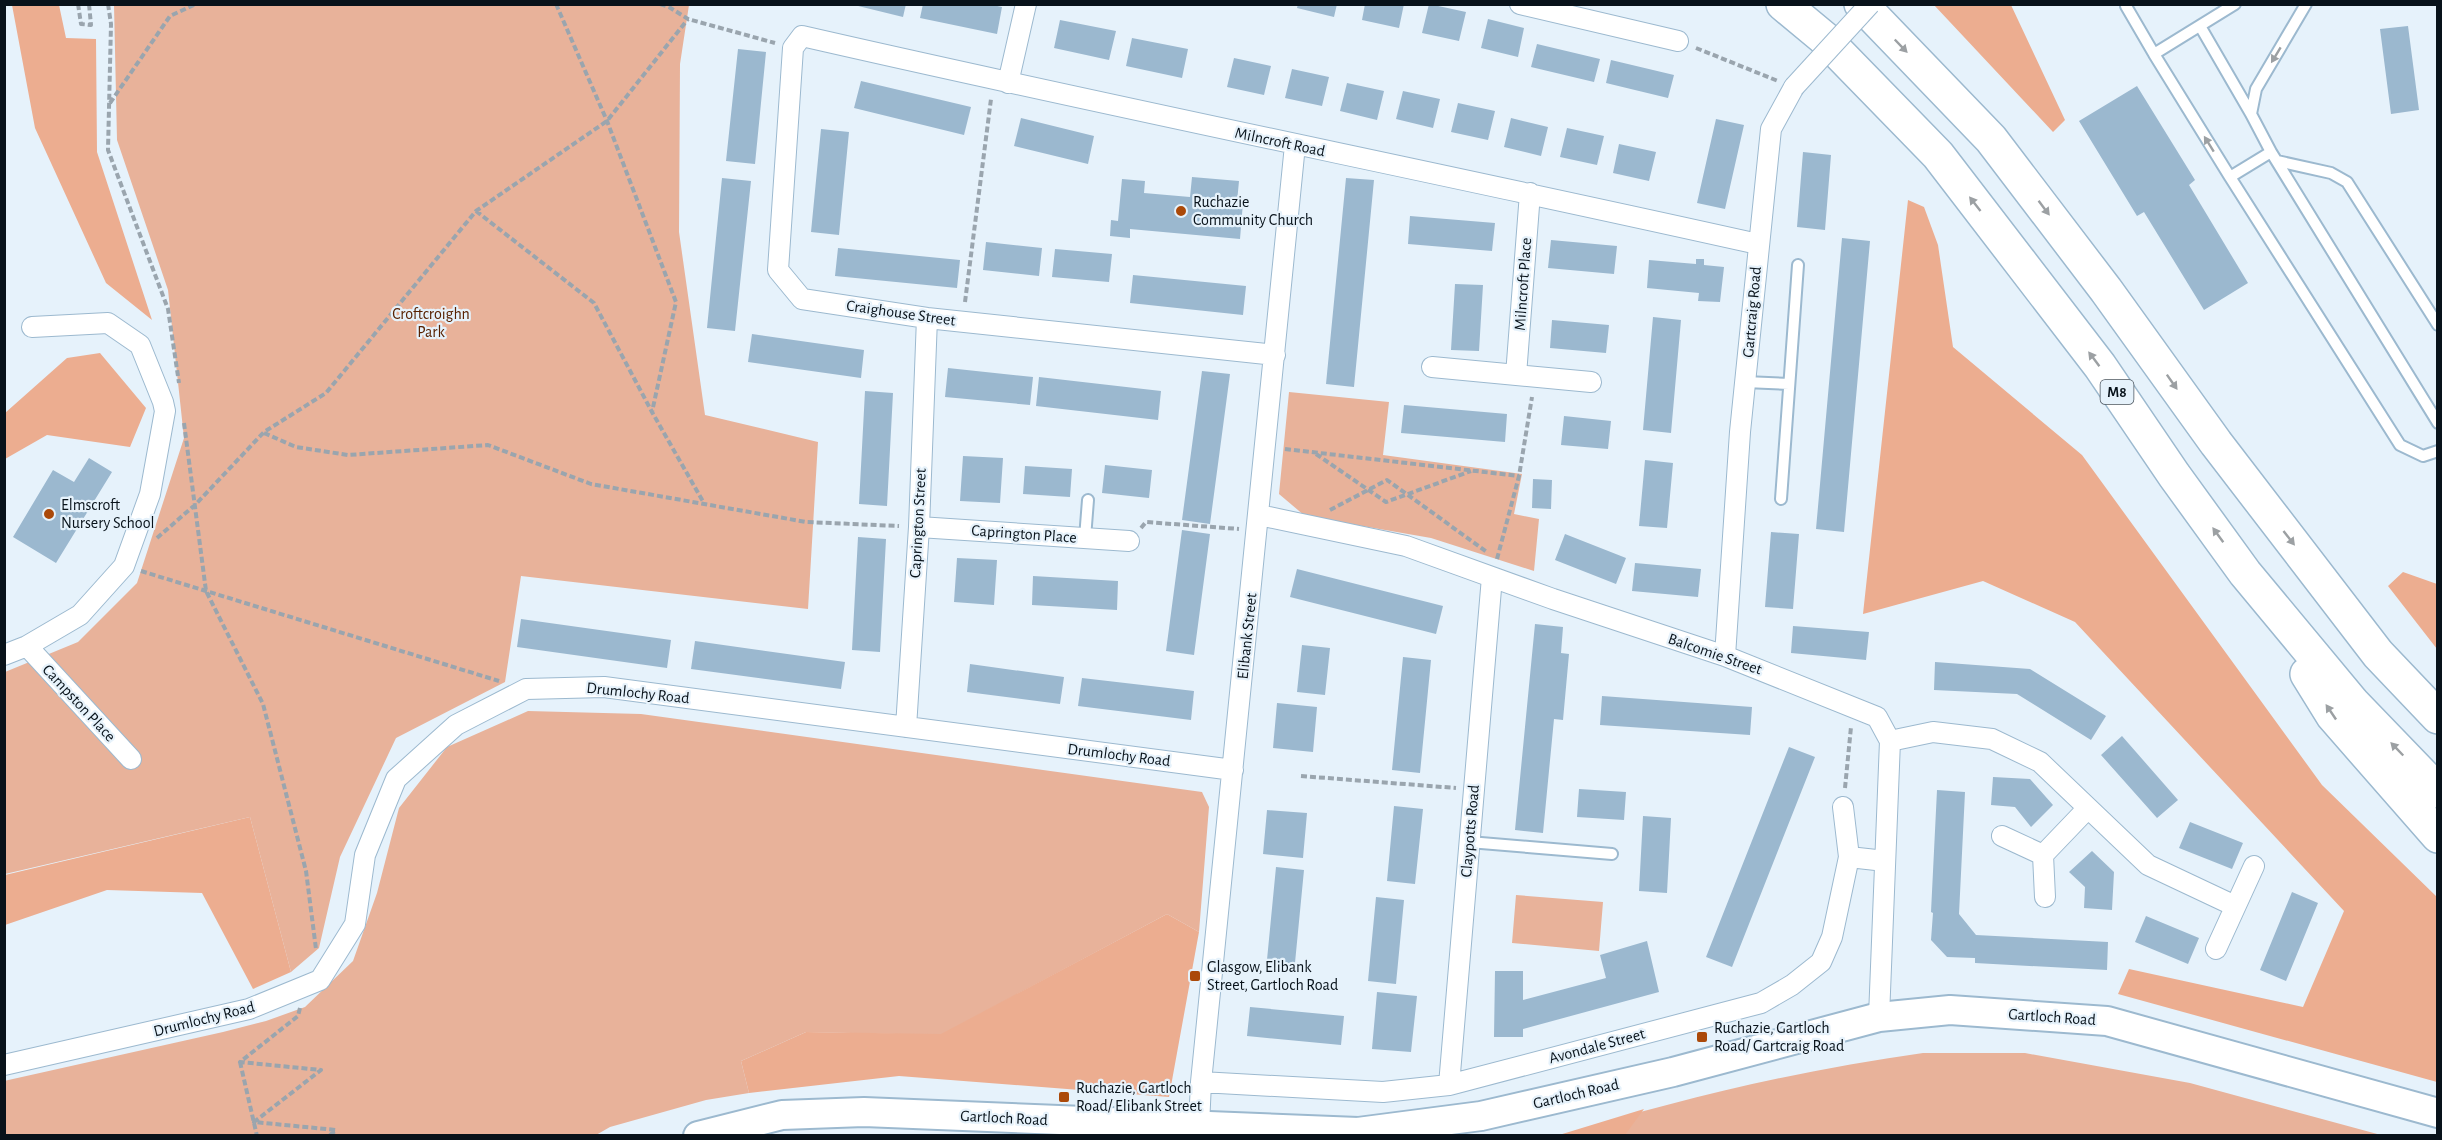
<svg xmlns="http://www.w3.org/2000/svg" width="2442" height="1140" font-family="'Alegreya Sans',sans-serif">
  <rect width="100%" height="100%" fill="#e6f2fb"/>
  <path fill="#e8b29a" d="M114,5H689L680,64L679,232L705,415L818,442L808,609L521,576L505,682L396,738L340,857L319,948L291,972L250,817L5,874V672L78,642L137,583L184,438L168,290L117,140Z
    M1289,392L1389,402L1383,455L1522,474L1514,514L1539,519L1534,571L1431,538L1305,516L1279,494Z
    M528,711L641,714L1202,792L1209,807L1199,932L1167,914L941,1035L806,1032L741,1061L749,1093L706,1100L610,1127L596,1135H5L4,1081L223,1032L266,1021L305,1007L353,961L377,893L399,808L447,747Z
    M1516,895L1603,902L1599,951L1512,943Z
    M1923,1053H2025L2190,1083L2381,1135L1559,1136C1678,1099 1800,1070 1923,1053Z"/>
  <path fill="#ecad90" d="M12,5H59L66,38L96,39L97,152L152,320L106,283L35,128Z
    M1934,5H2011L2065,120L2053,132Z
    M1908,200L1924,207L1938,245L1953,347L2082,455L2322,785L2437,897V1082L2118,994L2129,969L2303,1007L2344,911L2075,622L1983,581L1863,614Z
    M100,353L146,408L130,447L47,435L5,459V413L67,358Z
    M2403,572L2437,584V649L2388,586Z
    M250,817L291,972L253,989L202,893L107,890L5,925V875Z
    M1167,914L1199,932L1169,1097L899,1076L749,1093L741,1061L806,1032L941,1034Z
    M1644,1109L1625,1135H1559Z"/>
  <path fill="#9bb8cf" d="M850,4H906L903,17Z
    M923,4H988L1002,7L997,34L920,18Z
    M1298,4H1337L1334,17L1297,8Z
    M1365,4H1404L1399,28L1362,20Z
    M1429,4L1466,12L1459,41L1422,33Z
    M1488,19L1524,28L1518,57L1481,48Z
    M1060,20L1116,31L1109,60L1054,48Z
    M2408,26L2419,110L2391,114L2380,29Z
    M1132,38L1188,49L1182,78L1126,66Z
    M1537,44L1600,59L1594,82L1531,67Z
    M738,49L766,52L755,164L726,161Z
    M1234,58L1271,66L1264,95L1227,87Z
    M1611,60L1674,75L1668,98L1606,83Z
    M1292,69L1329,77L1322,106L1285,98Z
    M861,81L971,107L964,135L854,108Z
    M1347,83L1384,91L1377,120L1340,111Z
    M2137,86L2195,180L2189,185L2248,283L2204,310L2144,212L2137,216L2079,121Z
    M1403,91L1440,99L1433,128L1396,119Z
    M1458,103L1495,111L1488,140L1451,132Z
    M1021,118L1094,136L1088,164L1014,146Z
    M1511,118L1548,127L1541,156L1504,147Z
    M1716,119L1744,125L1725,209L1697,203Z
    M1567,128L1604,136L1597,165L1560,157Z
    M821,129L849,132L839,235L811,232Z
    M1619,144L1656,152L1649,181L1613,173Z
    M1803,152L1831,155L1825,230L1797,227Z
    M1192,177L1239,181L1237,202H1243L1240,239L1130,229V238L1110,236L1111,220L1118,221L1122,179L1145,181L1144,193L1190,197Z
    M722,178L751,181L735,331L707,328Z
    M1346,178L1374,180L1354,387L1326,384Z
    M1410,216L1495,223L1492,251L1408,244Z
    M1842,238L1870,241L1844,532L1816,529Z
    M1551,240L1617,246L1614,274L1548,268Z
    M986,242L1042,248L1039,276L983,270Z
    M838,248L960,260L957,288L835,276Z
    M1055,249L1112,254L1109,282L1052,277Z
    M1696,259H1704V265L1724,267L1720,302L1698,301L1699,293L1647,288L1649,260L1696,264Z
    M1133,275L1246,286L1243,315L1130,303Z
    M1455,284L1483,285L1479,351L1451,350Z
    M1653,317L1681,320L1671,433L1643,430Z
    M1552,320L1609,325L1606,353L1550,348Z
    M752,334L864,350L861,378L748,362Z
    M948,368L1033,377L1030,405L945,397Z
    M1202,371L1230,374L1210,524L1182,520Z
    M1039,377L1161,391L1158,420L1036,406Z
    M865,391L893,393L887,506L859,504Z
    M1404,405L1507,414L1505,442L1401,433Z
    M1564,416L1611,421L1608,449L1561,445Z
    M963,456L1003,458L1000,503L960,501Z
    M89,458L112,472L56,563L13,537L53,470L74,482Z
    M1645,460L1673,463L1667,528L1639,526Z
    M1105,465L1152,470L1149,498L1102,493Z
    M1025,466L1072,469L1070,497L1023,494Z
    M1533,479L1552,480L1551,509L1532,508Z
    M1182,530L1210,534L1194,655L1166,651Z
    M1771,532L1799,534L1793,609L1765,607Z
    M1565,534L1626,558L1616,584L1555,560Z
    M858,537L886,539L880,652L852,650Z
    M957,558L997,560L994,605L954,602Z
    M1635,563L1701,569L1698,597L1632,591Z
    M1297,569L1443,606L1436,634L1290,597Z
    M1033,576L1118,581L1117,610L1032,605Z
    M521,619L671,640L667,668L517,647Z
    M1535,624L1563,627L1561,653L1569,654L1563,720L1554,719L1543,833L1515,830Z
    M1793,626L1869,632L1866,660L1791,653Z
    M695,641L845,662L841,689L691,669Z
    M1302,645L1330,648L1325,695L1297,692Z
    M1403,657L1431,660L1420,773L1392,770Z
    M1935,662L2030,669L2106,716L2091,740L2017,694L1934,690Z
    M970,664L1064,677L1060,704L967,692Z
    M1082,678L1194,691L1191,720L1078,706Z
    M1602,696L1752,707L1750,735L1600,725Z
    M1277,703L1317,707L1313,752L1273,748Z
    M2122,736L2178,800L2157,818L2101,755Z
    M1789,747L1815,757L1732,967L1706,957Z
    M1993,777L2030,779L2053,805L2031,827L2015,807L1991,805Z
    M1579,789L1626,792L1624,820L1577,817Z
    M1937,790L1965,792L1959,914L1976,935L2108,942L2107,970L1975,963V958L1947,957L1931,940L1933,913L1931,912Z
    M1394,806L1423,809L1415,884L1387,881Z
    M1267,810L1307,813L1303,858L1263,854Z
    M1643,816L1671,818L1667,893L1639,891Z
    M2190,822L2243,843L2232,869L2179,848Z
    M2092,851L2114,872L2112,910L2084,908L2085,887L2069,872Z
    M1276,867L1304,870L1294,973L1266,970Z
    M2292,892L2318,903L2286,981L2260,970Z
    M1376,897L1404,900L1396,984L1368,981Z
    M2146,916L2199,938L2188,964L2135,942Z
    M1647,941L1659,992L1523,1029V1037H1494L1495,971H1523V1000L1606,978L1600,955Z
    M1377,992L1417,996L1411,1052L1372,1049Z
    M1250,1007L1344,1016L1341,1045L1247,1036Z"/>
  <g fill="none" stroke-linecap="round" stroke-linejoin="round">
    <defs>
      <path id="lane" d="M2235,4L2154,54L2230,177L2271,152L2251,114L2256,89L2306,4
        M2126,6L2154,54
        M2200,26L2251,114
        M2271,152L2438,423
        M2277,161L2331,173L2347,182L2438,325
        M2230,177L2400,445L2423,456L2438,451
        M1745,382L1789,384
        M1781,499L1798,265
        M1085,538L1088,500
        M1469,842L1612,854"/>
      <path id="street" d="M1520,4L1678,41
        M1008,83L1026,4
        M1275,355L927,318L802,299L778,270L793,48L802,36C1120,109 1440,173 1758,244
        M1432,367L1591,382
        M1516,375L1530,193
        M1259,515L1406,546L1553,599L1725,656L1877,717L1890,741L1879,1017
        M919,527L1129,541
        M27,646L131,759
        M4,655L27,646L80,615L124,566L150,494L165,411L163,402L140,345L108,323L32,327
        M1725,656L1740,432L1771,129L1794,87
        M906,727L919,527L927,318
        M1890,741L1933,732L1992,739L2040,762L2148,865L2235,906
        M2002,836L2043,855L2045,897
        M2043,855L2088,808
        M1849,857L1885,861
        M2216,949L2254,866
        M4,1065L249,1009L320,980L355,924L365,855L396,779L456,725L526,689L604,687L1233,770
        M1201,1082L1383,1092L1449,1085L1761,1003L1792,985L1821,962L1832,937L1849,857L1843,807
        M1449,1085L1492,577
        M1199,1126L1201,1082L1295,145"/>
      <path id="secondary" d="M698,1136L782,1115L864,1112L1358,1132L1481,1116L1673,1072L1879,1017L1950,1010L2107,1021L2438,1113"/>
      <path id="highway" d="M1783,4L1824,38L1938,155L2100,366L2174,475L2245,573L2353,703L2438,791
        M1861,4L1991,139L2106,290L2216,443L2378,654L2438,717
        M2307,674L2333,716L2438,836"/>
    </defs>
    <use href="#lane" stroke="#9cb9cf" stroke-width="14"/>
    <use href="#street" stroke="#9cb9cf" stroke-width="22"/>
    <use href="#secondary" stroke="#9cb9cf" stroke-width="32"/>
    <use href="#highway" stroke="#9cb9cf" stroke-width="36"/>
    <path stroke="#9aa5ae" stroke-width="4" stroke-dasharray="6 3" stroke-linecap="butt" d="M78,4L81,24L91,25L89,4
      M108,4L111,24L108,150L168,309L179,383
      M556,4L607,121L676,302L652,412
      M660,4L669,7L688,19L775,43
      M1696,48L1778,81
      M110,103L170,16L196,4
      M476,211L594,303L652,412L705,505
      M965,302L991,99
      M184,423L206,591L263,704L306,871L316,949
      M264,433L296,447L348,455L488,445L591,484L806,522L899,526
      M1285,449L1519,476
      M1316,454L1386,502L1471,471
      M1330,510L1387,480L1487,552
      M1141,528L1146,522L1239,529
      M157,538L196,504L264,432L326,393L476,211L607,121L688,19
      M1497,559L1519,476L1532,397
      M141,571L499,681
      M1301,776L1456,788
      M1845,788L1851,727
      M300,1008L298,1016L240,1062L321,1070L254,1122L336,1130L329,1136
      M240,1062L257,1136"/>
    <use href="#lane" stroke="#fff" stroke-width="10"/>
    <use href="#street" stroke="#fff" stroke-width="20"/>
    <use href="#secondary" stroke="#fff" stroke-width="28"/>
    <use href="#highway" stroke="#fff" stroke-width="33"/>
    <defs>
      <path id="street-bridge" d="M1794,87L1870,4"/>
    </defs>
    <use href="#street-bridge" stroke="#9cb9cf" stroke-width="22" stroke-linecap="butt"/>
    <use href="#street-bridge" stroke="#fff" stroke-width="20"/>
  </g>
  <defs><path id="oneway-solid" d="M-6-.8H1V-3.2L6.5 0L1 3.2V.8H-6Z" transform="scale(1.5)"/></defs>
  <g fill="#9ca0a3">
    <use href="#oneway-solid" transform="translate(1901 46) rotate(46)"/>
    <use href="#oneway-solid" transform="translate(2276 55) rotate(121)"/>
    <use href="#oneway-solid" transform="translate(2209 144) rotate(-122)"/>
    <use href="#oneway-solid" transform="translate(1975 204) rotate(-128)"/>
    <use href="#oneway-solid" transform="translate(2044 208) rotate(53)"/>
    <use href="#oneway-solid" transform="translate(2094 359) rotate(-127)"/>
    <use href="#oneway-solid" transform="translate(2172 382) rotate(55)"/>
    <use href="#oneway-solid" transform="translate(2218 535) rotate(-126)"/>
    <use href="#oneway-solid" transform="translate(2289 538) rotate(52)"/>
    <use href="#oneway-solid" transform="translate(2331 712) rotate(-124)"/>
    <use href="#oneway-solid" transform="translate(2397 749) rotate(-134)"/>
  </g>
  <g fill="#ab4909" stroke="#e6f2fb" stroke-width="2">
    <circle cx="1181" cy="211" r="6"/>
    <circle cx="49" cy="514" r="6"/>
    <rect x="1189" y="970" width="12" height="12" rx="3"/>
    <rect x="1696" y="1031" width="12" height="12" rx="3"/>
    <rect x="1058" y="1091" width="12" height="12" rx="3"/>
  </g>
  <g text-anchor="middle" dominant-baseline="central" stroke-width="4.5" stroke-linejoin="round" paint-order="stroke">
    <rect fill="#e6f2fb" stroke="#4b555e" stroke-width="1.5" x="2100.5" y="380" width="33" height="24" rx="4.5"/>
    <g font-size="15" font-weight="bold" fill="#08121a">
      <text x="2117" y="392">M8</text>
    </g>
    <g font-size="16" fill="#08121a" stroke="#e6f2fb">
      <text transform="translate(1280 142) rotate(12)">Milncroft Road</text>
      <text transform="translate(1523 284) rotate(-86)">Milncroft Place</text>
      <text transform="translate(1752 312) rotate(-85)">Gartcraig Road</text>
      <text transform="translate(901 313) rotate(8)">Craighouse Street</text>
      <text transform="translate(918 523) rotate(-87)">Caprington Street</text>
      <text transform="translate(1024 534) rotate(4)">Caprington Place</text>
      <text transform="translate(1247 636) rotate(-84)">Elibank Street</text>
      <text transform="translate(1715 654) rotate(19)">Balcomie Street</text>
      <text transform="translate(638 693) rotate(6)">Drumlochy Road</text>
      <text transform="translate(79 703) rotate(47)">Campston Place</text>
      <text transform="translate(1119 755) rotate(7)">Drumlochy Road</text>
      <text transform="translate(1470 831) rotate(-85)">Claypotts Road</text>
      <text transform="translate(2052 1017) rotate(4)">Gartloch Road</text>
      <text transform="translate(204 1019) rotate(-14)">Drumlochy Road</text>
      <text transform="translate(1597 1046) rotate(-15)">Avondale Street</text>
      <text transform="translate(1576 1094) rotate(-13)">Gartloch Road</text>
      <text transform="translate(1004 1118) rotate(3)">Gartloch Road</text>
    </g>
    <g font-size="16" fill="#08121a" stroke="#e6f2fb" text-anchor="start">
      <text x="1193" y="202">Ruchazie<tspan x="1193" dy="18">Community Church</tspan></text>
      <text x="61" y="505">Elmscroft<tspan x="61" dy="18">Nursery School</tspan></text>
      <text x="1207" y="967">Glasgow, Elibank<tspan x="1207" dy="18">Street, Gartloch Road</tspan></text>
      <text x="1714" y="1028">Ruchazie, Gartloch<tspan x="1714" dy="18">Road/ Gartcraig Road</tspan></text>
      <text x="1076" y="1088">Ruchazie, Gartloch<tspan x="1076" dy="18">Road/ Elibank Street</tspan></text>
    </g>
    <g font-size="16" fill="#582100" stroke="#e6f2fb">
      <text x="431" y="314">Croftcroighn<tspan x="431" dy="18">Park</tspan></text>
    </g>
  </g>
  <rect width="2442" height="1140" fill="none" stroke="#08121a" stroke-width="12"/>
</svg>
